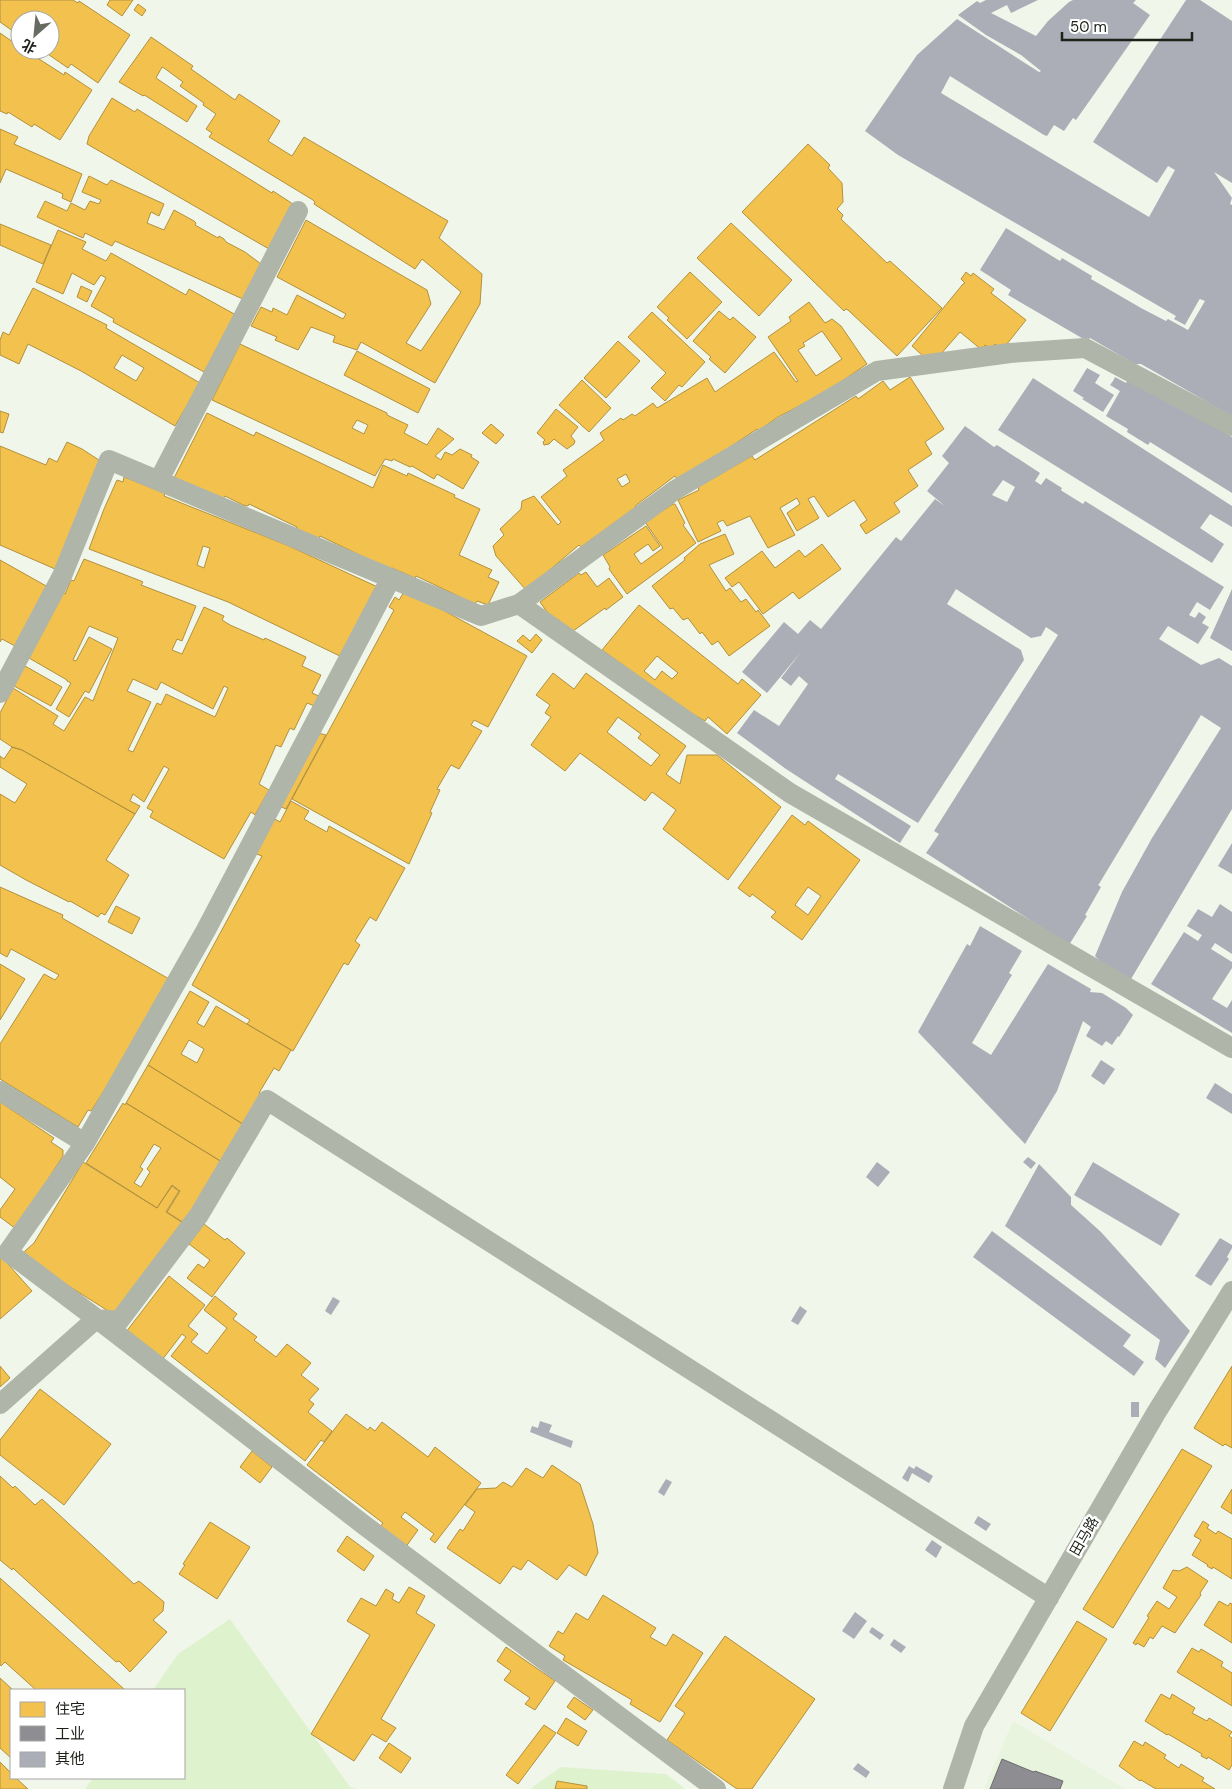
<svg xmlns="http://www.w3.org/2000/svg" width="1232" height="1789" font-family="'DM Sans','Noto Sans SC',sans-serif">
  <rect width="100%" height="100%" fill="#f0f6ea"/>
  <path fill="#e8f4dd" d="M1013,1721L1125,1789H984Z"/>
  <path fill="#dff2ce" d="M230,1619L350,1787L357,1789H85L93,1778H184V1690H153L178,1654Z
    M561,1767L666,1774L685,1789H530Z"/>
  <path fill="#f2c14e" stroke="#b2913e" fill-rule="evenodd" d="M0,0H73L78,3L79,1L130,35L98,83L71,64L68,68L42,50H50V20H20V36L0,22Z
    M110,0H133L122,16L107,5Z
    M138,4L146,10L142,16L134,10Z
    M0,33L20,47V50H25L64,75L65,72L92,90L60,140L34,124L32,127L8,112L7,114L0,111Z
    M151,37L193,66L191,69L235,100L239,94L280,121L268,141L292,156L304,137L448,221L439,238L482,274L480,304L435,383L361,342L357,350L333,342L335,336L311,327L298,350L275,340L277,337L251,326L261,307L272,312L273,308L287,315L297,295L343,319L346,314L277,277L306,220L427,290L431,304L406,343L421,351L461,292L422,259L415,269L314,204L315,202L313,200L209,137L212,133L206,129L216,114L203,105L204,103L180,86L183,82L164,68L162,67L156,78L197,106L187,122L146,96L144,95L143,96L119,82Z
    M112,98L135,112L137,109L272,193L273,191L296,206L269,249L87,144L89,136Z
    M0,129L18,137L14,144L82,174L71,202L62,198L63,194L6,169L0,183Z
    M808,144L830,165L828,168L842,183L843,202L837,209L843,215L841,219L887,263L890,261L942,308L897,356L848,310L846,309L844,311L742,212Z
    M89,176L107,185L111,180L164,204L159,216L151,212L147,223L164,230L174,210L194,221L196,223L195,225L218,238L219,236L224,239L226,242L245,252L261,264L245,300L115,241L112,246L85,233L83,238L37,217L45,201L67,211L71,203L85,210L90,201L99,204L101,200L82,192Z
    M731,223L792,280L759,316L697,258Z
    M0,224L51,245L43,264L0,245Z
    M58,230L86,242L82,249L106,261L111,253L186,295L189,289L236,315L204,372L113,322L114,319L91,306L106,278L101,275L94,285L72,273L63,294L36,282Z
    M690,272L722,302L687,339L667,320L669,318L657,307Z
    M966,272L971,276L973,273L994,289L991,293L1026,320L1003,349L995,344L991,349L985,345L982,350L960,332L940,355L923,356L912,346L963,284L965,283L961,279Z
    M81,286L92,291L87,302L77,297Z
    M33,288L107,325L106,328L200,383L175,426L81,371L28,344L19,364L0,355V340L3,332L9,335ZM122,355L144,368L136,381L114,368Z
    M809,302L825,323L832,319L841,326L867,364L826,392L778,417L758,431L757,429L703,465L678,480L675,476L635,506L636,507L581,547L579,545L526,590L496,556L493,546L504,535L500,529L521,509L522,501L534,496L558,525L561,522L541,497L567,476L563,470L604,440L600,433L621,418L623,420L632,414L635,416L653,403L657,408L707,378L715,392L774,352L796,382L798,381L768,337L791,321L789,317ZM822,331L842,359L816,376L798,350L805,346L803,343ZM626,474L630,482L622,487L617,479Z
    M719,311L730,320L733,317L756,337L725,373L709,359L711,357L693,341Z
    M652,312L705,362L682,387L679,385L665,401L651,388L666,373L628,337Z
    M618,341L640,361L606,398L584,378Z
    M240,344L387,413V415L408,425L404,433L427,445L438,428L454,439L435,456L441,460L445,452L452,455L460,449L472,455L471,457L479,462L463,489L437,474L434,479L412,466L410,467L393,459L392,461L385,459L375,476L212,400ZM357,420L368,425L364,434L352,428Z
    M357,351L430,389L418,413L344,375Z
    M910,377L944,429L925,442L932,454L908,470L918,486L894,503L900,512L866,534L860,525L867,520L854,500L828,517L814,496L808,499L819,518L797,531L787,513L800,504L797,498L780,508L795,535L768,548L750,516L727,526L723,520L717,523L721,531L698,542L678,500L699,490L698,487L752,456L755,460L856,396L858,399L883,381L890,390Z
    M582,380L611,408L589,432L559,405Z
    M556,409L578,427L571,436L575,441L574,444L567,449L554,439L549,444L544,445L543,442L545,440L537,433Z
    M0,411L9,414L3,433L0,432Z
    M207,413L254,436L256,432L373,488L383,465L407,476L408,473L455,495L454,497L480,509L459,555L492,570L488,577L499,582L488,605L477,601L475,604L416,576L415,578L392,568L391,570L320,536L318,540L296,529L297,527L249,504L248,506L243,505L225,496L222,501L174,478Z
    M491,424L504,435L496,444L482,433Z
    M67,442L82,449L102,462L55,569L0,545V446L46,465L49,458L57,462Z
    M124,477L165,493L164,496L289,546L382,589L346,659L228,602L89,549L104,509L117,480L123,482ZM203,546L210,548L204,568L197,565Z
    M673,504H675L685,523L683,525L696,543L627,594L609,569L610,567L603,555L646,526L660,546L653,551L648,544L634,554L641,564L663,548L645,522Z
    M725,534L734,554L709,565L726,591L730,588L741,602L746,599L756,612L758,610L770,626L729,656L718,641L712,645L702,632L700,634L688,618L683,620L673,608L670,609L652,586L685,560L684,558L700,544Z
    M822,544L841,569L799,599L793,592L763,614L739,582L732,587L725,578L762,551L775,568L799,550L805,557Z
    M84,559L141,581L143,582L141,585L196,606L182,641L177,639L172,650L182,654L204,607L224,616L222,620L230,625L264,640L265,638L306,657L302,666L321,675L312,693L321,697L317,707L307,703L294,730L290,728L281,747L276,745L259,784L269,790L255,815L251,812L224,859L150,817L153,811L147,808L169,769L164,766L144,802L133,794L130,801L140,806L135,814L22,750L12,747L0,739V713L13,688L58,716L53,724L64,731L85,697L93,701L118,638L89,626L73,660L76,661L89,637L112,649L90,691L89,693L85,691L69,717L56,709L71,683L67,681V680L29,658L63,593L65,594L71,580L74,581ZM133,679L157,690L161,682L213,709L224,686L228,688L215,717L166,694L161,705L157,703L133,752L128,750L151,702L127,691Z
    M0,560L48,587L15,646L2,639L0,642Z
    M586,572L597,587L609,578L623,597L606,610L605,608L569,634L558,619L554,622L540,602L579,573L581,575Z
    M404,592L428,602L527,656L488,727L474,720L473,722L471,725L482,731L459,769L451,765L437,789L440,790L430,812L432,813L409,864L292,799L394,610L389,607L395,597L399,600Z
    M639,605L738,684L742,679L761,695L727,734L708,717L705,721L686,710L602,650ZM657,656L678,673L672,679L662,671L655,680L644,671Z
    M536,634L542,640L532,653L517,641L523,635L530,641Z
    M25,666L62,687L51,706L14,686Z
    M553,673L574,689L586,673L686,746L666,774L680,784L687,755H717L781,807L728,880L663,829L676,810L652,792L645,801L580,753L565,771L531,745L551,717L545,713L550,705L536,695ZM618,717L641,734L638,738L660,755L651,766L607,732Z
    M318,733L326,735L286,809L279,806Z
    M12,747L22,750L135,814L106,860L129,875L105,915L101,913L98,917L70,901L69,902L26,880L0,865V794L15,803L27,784L0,767V756L4,759Z
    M291,801L309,811L304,819L309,822L327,832L329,826L405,868L376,921L370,917L368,920L355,941L360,945L348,965L344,963L293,1051L247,1024L250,1020L192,985L262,856L254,853L273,818L280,822Z
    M792,815L805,825L808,821L860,860L802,940L771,917L776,912L752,894L750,897L738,888ZM808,887L821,896L808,915L795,905Z
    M0,887L63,915L62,918L171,980L139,1036L93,1108L91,1111L88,1110L78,1127L0,1079V1044L44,974L55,980L59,975L11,949L7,957L0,953Z
    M116,906L140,918L132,934L108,922Z
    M0,964L25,979L0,1020Z
    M190,991L209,1002L197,1023L204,1027L216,1006L291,1050L279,1071L274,1068L259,1093L260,1094L246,1126L148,1065ZM189,1040L204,1049L197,1063L181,1054Z
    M148,1065L246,1126L222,1162L126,1103Z
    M0,1102L54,1138L51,1142L63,1150V1156L16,1229L0,1217V1210L15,1189L0,1177Z
    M123,1103L125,1105L126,1103L222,1162L184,1223L167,1212L180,1191L172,1185L157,1208L86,1163ZM154,1144L161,1148L147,1169L150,1172L141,1187L134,1183L143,1169L140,1167Z
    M83,1162L157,1208L172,1186L179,1191L166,1212L183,1223L116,1316L23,1257L25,1251L34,1243Z
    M204,1224L225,1240L227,1238L245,1253L212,1297L187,1278L198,1264L204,1268L210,1260L189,1244Z
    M0,1255L32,1291L0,1319Z
    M169,1276L205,1305L188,1326L198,1334L191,1342L207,1354L227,1328L204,1310L215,1296L237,1314L233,1319L257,1337L254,1340L276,1357L287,1344L311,1363L301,1375L319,1389L309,1400L314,1404L308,1412L332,1431L324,1442L321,1440L305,1461L171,1356L186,1337L182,1334L162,1360L126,1332Z
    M0,1366L10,1378L0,1387Z
    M1232,1366V1448L1225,1444L1223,1446L1194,1428Z
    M40,1389L111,1444L64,1505L0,1455V1440Z
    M346,1414L368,1430L370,1427L375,1431L382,1422L428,1457L435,1447L481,1483L435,1543L430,1539L434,1534L405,1512L401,1517L418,1530L405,1548L379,1528L383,1523L307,1465Z
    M1182,1449L1212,1466L1113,1628L1083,1609Z
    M252,1451L272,1467L260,1483L240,1467Z
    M552,1465L580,1484L593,1524L598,1553L586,1576L569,1565L557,1580L528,1560L521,1570L513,1566L500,1584L447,1548L460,1529L463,1531L475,1512L465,1505L477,1489L496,1488L503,1482L512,1487L526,1468L543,1478Z
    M0,1476L13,1488L15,1486L35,1505L42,1499L134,1584L139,1581L164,1602L163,1611L153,1620L167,1632L130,1672L119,1661L116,1662L15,1570L13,1568L12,1570L0,1560Z
    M1232,1489V1514L1221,1507Z
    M1203,1521L1209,1525L1207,1528L1216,1534L1218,1531L1232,1539V1579L1213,1567L1212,1569L1207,1566L1208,1565L1192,1555L1201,1540L1194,1536Z
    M210,1522L250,1547L217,1599L179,1574L185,1565L183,1564Z
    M347,1536L374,1556L364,1571L337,1551Z
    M1187,1567L1208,1581L1200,1593L1201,1595L1175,1633L1162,1626L1153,1639L1150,1637L1144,1647L1137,1643L1136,1645L1133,1643L1148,1619L1149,1617L1147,1616L1157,1601L1169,1609L1177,1597L1163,1588L1173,1570L1179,1571Z
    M0,1578L124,1689L123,1690H36L5,1662L1,1666L0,1664Z
    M409,1587L425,1596L416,1613L435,1625L381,1719L396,1728L386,1742L372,1734L354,1761L311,1734L370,1635L347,1621L361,1598L376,1606L386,1589L394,1594L392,1599L399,1603Z
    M603,1595L656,1628L650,1637L666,1646L673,1634L703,1653L660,1722L630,1704L632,1700L563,1660L565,1656L549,1646L558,1631L563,1634L576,1613L588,1620Z
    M1219,1601L1228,1606L1230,1603L1232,1604V1643L1204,1625Z
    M1077,1621L1107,1639L1050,1731L1021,1713Z
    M725,1636L815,1699L752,1789H737L667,1740L685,1713L675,1706Z
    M506,1647L555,1681L535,1710L525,1704L530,1698L504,1680L511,1671L497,1661Z
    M1192,1648L1199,1652L1201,1649L1223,1662L1221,1666L1232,1673V1706L1177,1672Z
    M0,1678L13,1690H11V1758L0,1748Z
    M1161,1694L1170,1699L1172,1694L1195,1708L1192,1713L1207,1721L1209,1718L1232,1732L1229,1736L1232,1738V1765L1229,1770L1208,1757L1207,1759L1201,1756L1202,1754L1168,1734L1167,1735L1145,1721Z
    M574,1697L593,1710L585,1720L567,1707Z
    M566,1718L587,1731L578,1746L557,1733Z
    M544,1725L556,1733L518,1784L506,1775Z
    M1134,1741L1143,1746L1145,1742L1166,1755L1164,1758L1179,1768L1181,1764L1204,1778L1202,1781L1215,1789H1156L1141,1780L1140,1781L1119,1766Z
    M389,1743L411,1758L401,1773L379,1758Z
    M0,1762L11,1773V1778H16L28,1789H0Z
    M557,1781L587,1786V1789H555Z"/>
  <path fill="#8d8d92" stroke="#6b6d6e" d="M1002,1759L1031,1771L1034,1772L1035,1771L1063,1781L1060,1789H990Z"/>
  <path fill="#abaeb7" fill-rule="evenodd" d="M986,0H1038L1011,13L1007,5L991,13L1036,36L1048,21L1069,2L1073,0H1136L1133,3L1150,15L1076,120L1073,118L1064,131L1054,125L1047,136L1044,135L950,76L941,93L1149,217L1175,170L1168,166L1157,183L1093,142L1186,0H1200L1232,21V183L1214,172L1232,198L1230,204L1232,205V416L1141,364H1135L1090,338L1087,341L1008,295L1011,290L980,270L1006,228L1060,261L1062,258L1092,276L1091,279L1141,308L1166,321L1168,319L1188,330L1205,301L1200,299L1199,300L1185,325L1174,319L1176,316L898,155L865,131L917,55L957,19L1039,72L1041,71L1021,55L986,35L958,15L977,1L980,3Z
    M1087,368L1100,375L1095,383L1114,395L1103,412L1082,399L1084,398L1073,391Z
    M1129,376L1232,437V493L1150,442L1148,445L1127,432L1128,429L1106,416L1120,391L1110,385L1113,381L1115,377L1126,383Z
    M1033,378L1232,506V527L1210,514L1200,528L1224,544L1212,563L998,430Z
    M965,426L994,447L997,445L1040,473L1035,481L1041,485L1046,478L1062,488L1061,490L1062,491L1083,504L1085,501L1224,587L1210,610L1197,602L1189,615L1195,618L1199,612L1206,617L1202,623L1209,627L1198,644L1168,626L1159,639L1201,665L1219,658L1232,666V809L1131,979L1100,961L1095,956L1122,892L1152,838L1221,728L1201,715L1099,884L1098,885L1101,887L1085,915L1087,916L1069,945L926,853L939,834L934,831L1058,635L1046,627L1041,636L1031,638L956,589L947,604L1021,650L1024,660L918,823L838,774L835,779L911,826L900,843L786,769L737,733L754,710L779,726L808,684L799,676L791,686L781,678L801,652L767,693L742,672L784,622L798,634L810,620L821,629L896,537L901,541L935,499L945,506L927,491L949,463L942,456ZM1003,480L1015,487L1007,502L992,495Z
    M1232,589V651L1210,638Z
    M1232,843V874L1218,866Z
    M1220,904L1232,912V954L1215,943L1211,949L1232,962V968L1212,999L1227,1008L1232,1000V1033L1151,984L1184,932L1198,941L1202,935L1187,926L1198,909L1212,917Z
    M980,926L1022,951L1009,973L1012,975L1010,978L972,1043L991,1055L1048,964L1091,989L1090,992L1102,993L1126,1008L1133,1015L1119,1037L1118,1036L1112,1045L1106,1041L1102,1046L1086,1036L1091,1027L1083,1021L1057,1091L1025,1144L918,1032L967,944L970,946Z
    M1101,1060L1115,1069L1104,1085L1091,1076Z
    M1215,1083L1232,1094V1114L1206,1098Z
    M1028,1157L1036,1163L1031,1169L1023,1162Z
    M877,1162L890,1172L878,1187L866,1177Z
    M1093,1162L1180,1214L1161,1246L1074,1195Z
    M1039,1164L1071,1197V1205L1101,1232L1190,1331L1165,1368L1155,1359L1160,1340L1005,1226Z
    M992,1231L1131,1335L1123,1346L1144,1362L1134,1376L973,1257Z
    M1220,1238L1232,1245V1248L1227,1257L1229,1259L1211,1286L1195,1276Z
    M333,1297L340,1301L331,1315L325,1311Z
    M800,1306L807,1311L798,1325L791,1321Z
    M1131,1402H1139V1417H1131Z
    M540,1421L552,1425L549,1432L573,1441L571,1448L530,1432L532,1426L538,1428Z
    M909,1466L914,1469L916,1466L933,1476L929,1483L912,1473L908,1482L902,1478Z
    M666,1479L672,1482L664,1496L658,1492Z
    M978,1516L991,1524L986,1531L974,1523Z
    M932,1540L942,1547L936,1558L925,1550Z
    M855,1612L867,1621L854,1639L842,1631Z
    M872,1627L884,1635L880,1640L869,1632Z
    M894,1639L906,1647L901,1653L890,1645Z
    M858,1763L870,1772L866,1778L853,1769Z"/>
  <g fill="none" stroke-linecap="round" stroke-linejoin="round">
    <path stroke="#afb5a9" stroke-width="20" d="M159,480L298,211
      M391,578L206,930L85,1143L8,1252L109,1328L364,1525L716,1789
      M519,604L790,793L1232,1048
      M0,693L62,576L109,460L481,616L519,604L675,490L877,371L1010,353L1085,348L1232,426
      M0,1091L85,1143
      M0,1404L96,1319L119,1321L199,1215L267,1100L1049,1598
      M953,1789L974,1726L1156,1413L1232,1291"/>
  </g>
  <g text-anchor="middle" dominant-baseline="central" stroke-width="5" stroke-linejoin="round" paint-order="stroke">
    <g font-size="14" fill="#1d2219" stroke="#fff">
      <text transform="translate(1084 1536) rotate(-60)">田马路</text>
    </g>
  </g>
  <rect x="10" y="1689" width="175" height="90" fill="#ffffff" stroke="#a5a7a3"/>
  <rect x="20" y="1702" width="25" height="15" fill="#f2c14e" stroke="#a5a7a3"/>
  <text x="55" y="1714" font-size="15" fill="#1d2219">住宅</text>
  <rect x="20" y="1726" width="25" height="15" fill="#8d8d92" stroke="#a5a7a3"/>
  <text x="55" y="1739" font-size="15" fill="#1d2219">工业</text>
  <rect x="20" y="1752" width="25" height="15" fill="#abaeb7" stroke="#a5a7a3"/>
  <text x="55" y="1764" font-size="15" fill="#1d2219">其他</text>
  <g transform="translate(35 35) rotate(207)"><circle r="24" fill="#ffffff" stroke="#a5a7a3"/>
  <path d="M0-4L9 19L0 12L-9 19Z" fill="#676c62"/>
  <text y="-8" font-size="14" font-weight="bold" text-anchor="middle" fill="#1d2219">北</text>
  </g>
  <path d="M1062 32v8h130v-8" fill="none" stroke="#1d2219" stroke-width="2.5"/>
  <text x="1070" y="32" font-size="15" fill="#1d2219" stroke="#ffffff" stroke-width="4" paint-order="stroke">50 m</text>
</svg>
